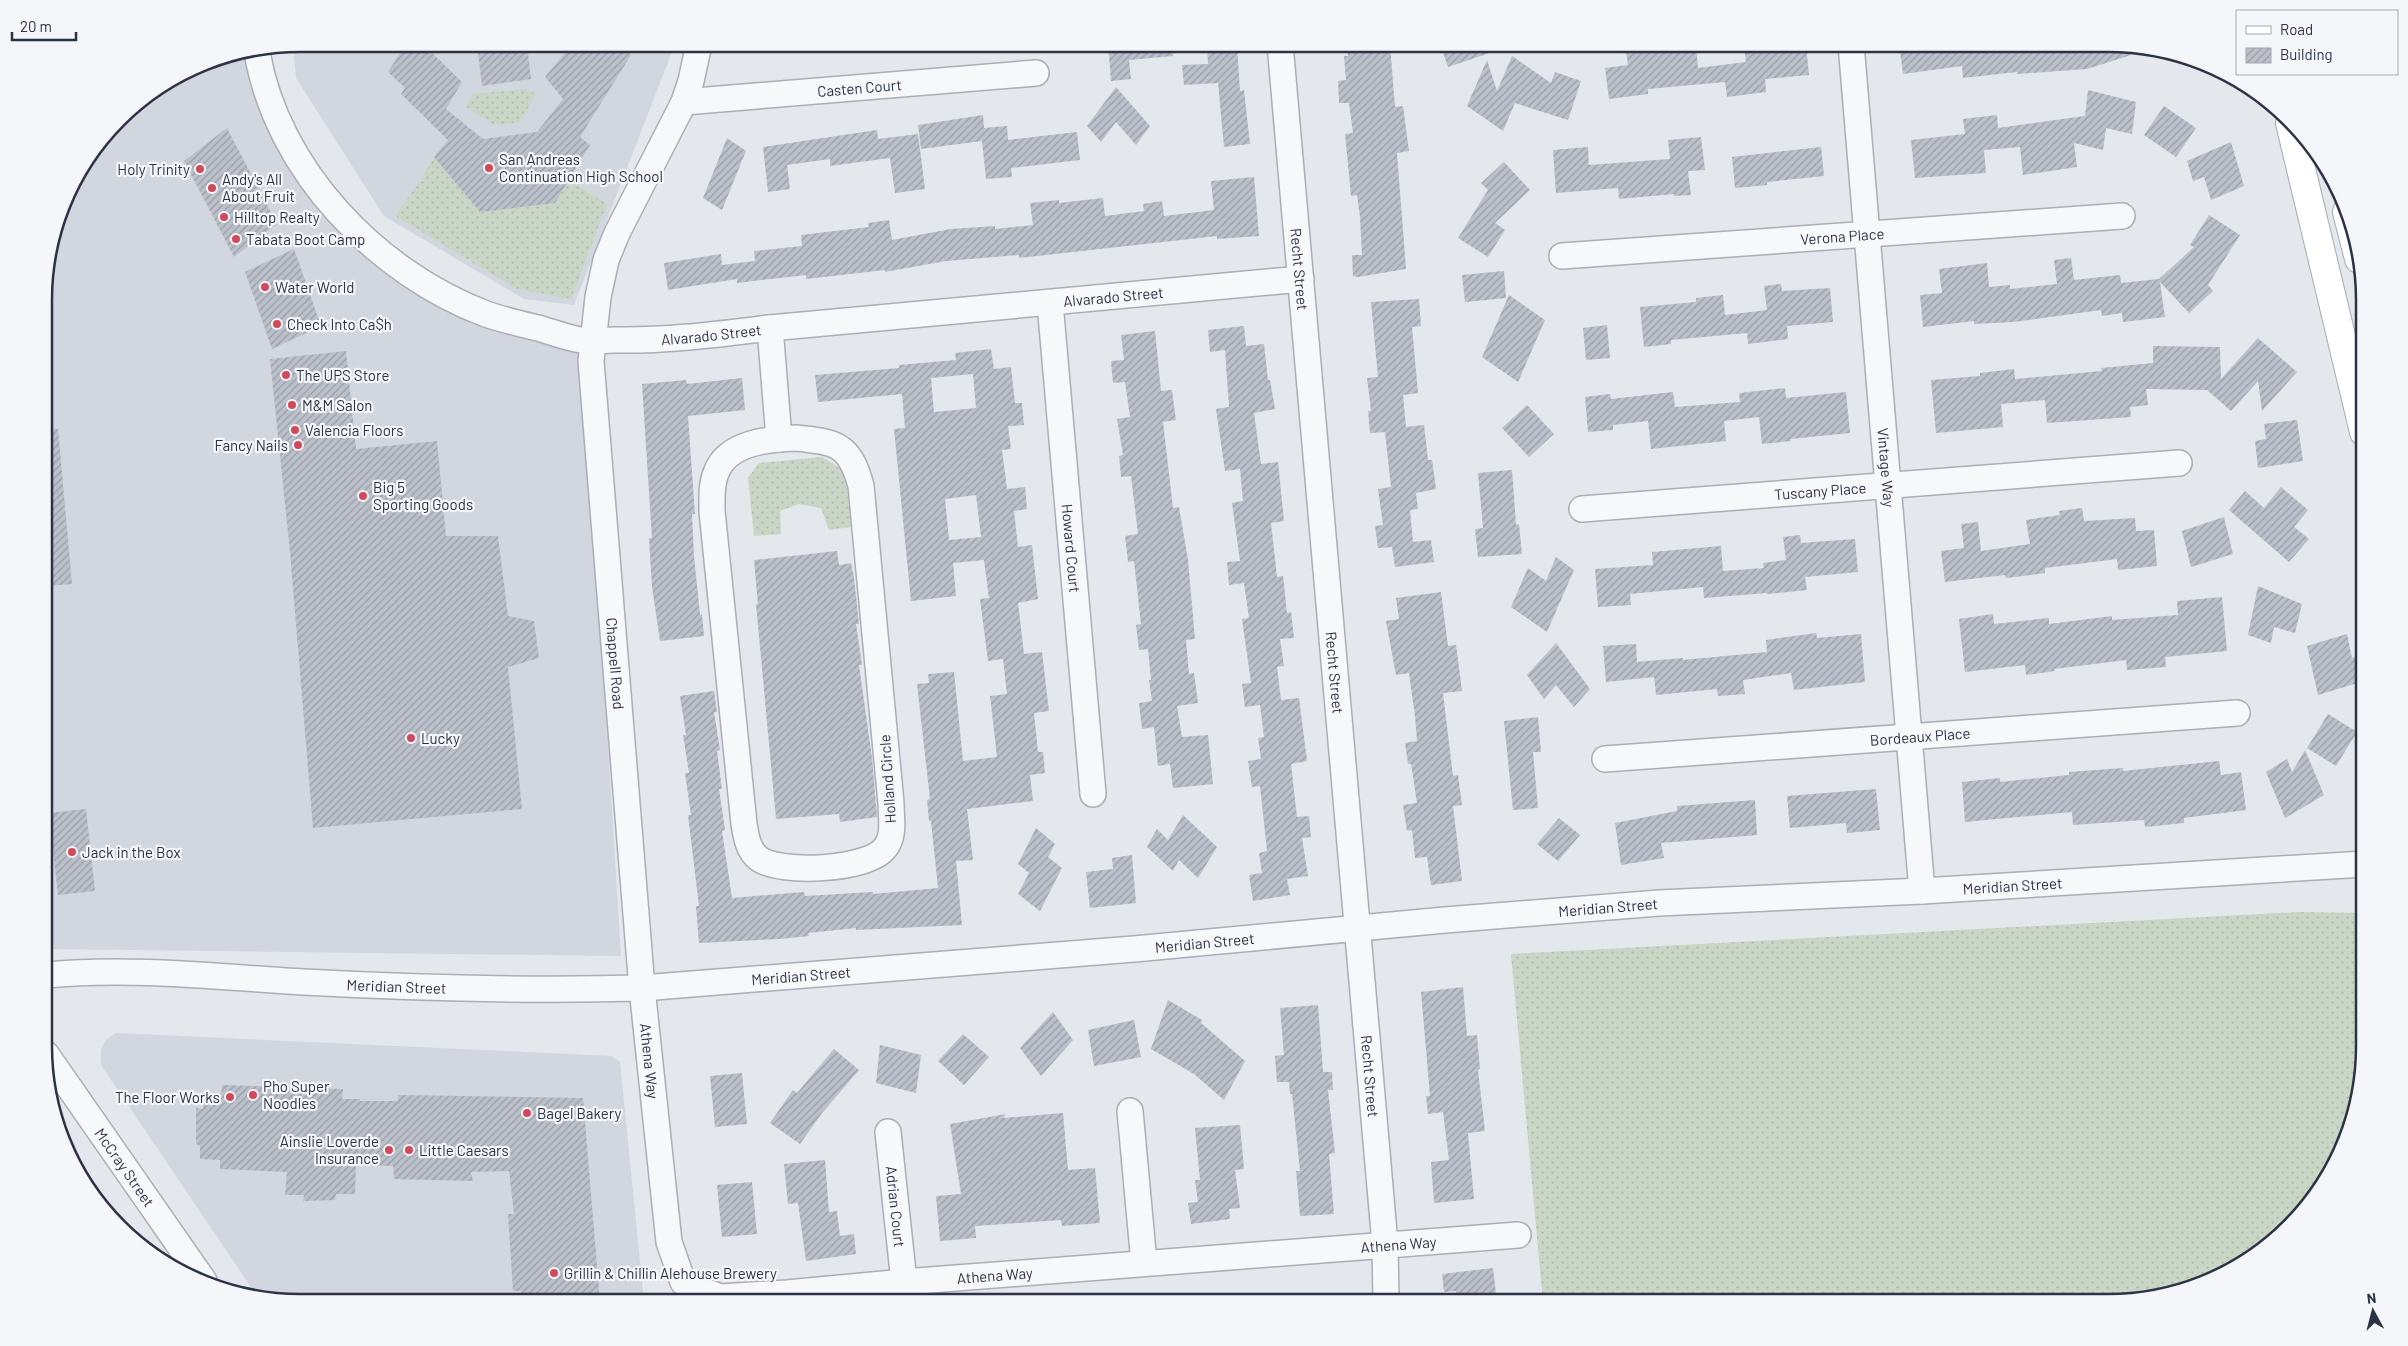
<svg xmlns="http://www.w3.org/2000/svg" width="2408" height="1346" font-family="Barlow,sans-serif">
  <defs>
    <pattern id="grass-dots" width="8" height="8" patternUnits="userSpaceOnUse" patternTransform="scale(1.25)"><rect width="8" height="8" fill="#c9d6c5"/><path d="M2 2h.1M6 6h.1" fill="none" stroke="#adb8ab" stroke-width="1.8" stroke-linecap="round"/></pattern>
    <pattern id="building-hatch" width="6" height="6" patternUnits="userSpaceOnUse" patternTransform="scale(1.25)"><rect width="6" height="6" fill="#bbc0ca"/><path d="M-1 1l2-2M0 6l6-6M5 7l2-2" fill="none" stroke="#989da6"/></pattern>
  </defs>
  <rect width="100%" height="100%" fill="#e4e7ec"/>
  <path fill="#d2d6de" d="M301,44H675L574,305L524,299L384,216L296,78L293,45Z
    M256,53L284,133L388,269L583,341L621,956L47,949L46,267L70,187L131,108L203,63Z
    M116,1033L611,1056L620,1062L644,1302H300L257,1296L101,1065V1050L105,1041Z"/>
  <path fill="url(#grass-dots)" d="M525,89L536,94L520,122L494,125L466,107L472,94Z
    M434,157L480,212L555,203L569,180L607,204L571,299L517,289L395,216L422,178Z
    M822,457L845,471L851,527L829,530L821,508L799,504L780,511L781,534L754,536L748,478L759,463Z
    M2298,912L2364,913V1062L2355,1112L2330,1174L2289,1227L2236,1268L2174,1293L2124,1302H1543L1511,954Z"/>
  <path fill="url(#building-hatch)" fill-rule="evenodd" d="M406,44H423L462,82L446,109L483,139L537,132L563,99L545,77L572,44H619L631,55L580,137L590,145L555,203L480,212L434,157L448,140L401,94L405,88L388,72Z
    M477,44H527L531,79L482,86Z
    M1108,44H1172L1173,56L1129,60L1131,79L1111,81Z
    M1207,44H1237L1240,91L1244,90L1250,144L1224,147L1218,83L1184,85L1182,65L1208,64Z
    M1347,44H1390L1395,107L1403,106L1409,151L1397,153L1406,269L1358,277L1353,276L1352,255H1362L1360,217L1357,195L1351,196L1345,134L1353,133L1349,103H1339L1338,81L1346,80L1344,56H1348Z
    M1440,44H1507V47L1448,67Z
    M1625,44H1642L1643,52L1696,46L1698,68L1746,62L1744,44H1806L1809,75L1765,79L1766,92L1727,97L1725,82L1648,89V94L1609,99L1605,68L1628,65Z
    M1899,44H1939L1940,49L1985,44H2108L2150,49L2087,69L2017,74V72L1963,78L1962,66L1903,74Z
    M1512,56L1551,83L1555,72L1581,81L1568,120L1515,103L1503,131L1467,106L1487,60L1497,91Z
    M1116,87L1150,126L1136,145L1116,122L1101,142L1087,126Z
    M2088,90L2136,102L2132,134L2106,128L2103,150L2074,143L2077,167L2023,175L2020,147L1984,150L1986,173L1915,178L1911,140L1965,134L1963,119L1997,115L1998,128L2085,116Z
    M2164,106L2196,128L2176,157L2144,135Z
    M983,115L984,128L1007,126L1008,140L1077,132L1080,160L1011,168L1012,177L986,179L982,141L921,149L918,125Z
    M227,128L277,224L234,257L184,161Z
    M877,130L878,139L918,134L925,189L895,193L890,158L830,166V159L787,165L790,189L768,192L763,147Z
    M1701,137L1705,170L1688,171L1691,195L1674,196V194L1619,199L1618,188L1556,193L1553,150L1588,147L1589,165L1670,159L1668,140Z
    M727,138L746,151L722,210L703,198Z
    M2231,142L2244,186L2211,200L2204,177L2193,181L2187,161Z
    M1821,147L1824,176L1767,182V185L1735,188L1732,157Z
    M1504,162L1530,190L1495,223L1505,230L1488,257L1458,238L1488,190L1481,183Z
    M1254,177L1259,236L1217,239V236L1019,258V255L946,261L885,272V270L806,279V275L737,283V279L668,290L664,263L721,254L722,265L755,261L754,251L802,246L801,235L869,227L868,223L889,220L892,240L951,229L995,226V229L1033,225L1030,203L1059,200V203L1103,198L1105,216L1144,211L1143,204L1162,201L1164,216L1214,210L1211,181Z
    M2209,215L2240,235L2208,285L2213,291L2189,313L2160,282L2165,317L2123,322L2122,313L2102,316L2101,310L2013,322L1974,324V321L1923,327L1920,295L1942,293L1939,269L1987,263L1989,287L2010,285V289L2057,284L2054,260L2071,258L2074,280L2120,275L2121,283L2159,279L2194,247L2190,245Z
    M294,249L321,326L272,349L245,272Z
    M1504,271L1506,298L1465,302L1462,275Z
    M1781,284L1782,291L1830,288L1833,322L1787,326L1788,339L1748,344L1747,333L1671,340V344L1644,347L1640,307L1696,302V298L1723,295L1725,315L1767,310L1764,286Z
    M1509,295L1545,320L1518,382L1482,357Z
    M1419,299L1421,326L1412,327L1418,393L1403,395L1406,427L1424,425L1428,460H1432L1436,489L1416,493L1418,509L1410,510L1413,542L1431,540L1434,562L1395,567L1392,547L1378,548L1375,526L1383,525L1378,489L1391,487L1385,432L1370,433L1368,411H1371L1367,378L1378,377L1371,302Z
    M1607,325L1610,358L1586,360L1583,328Z
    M1244,326L1246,346L1264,344L1268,380H1270L1275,409L1254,413L1261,464L1278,462L1284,521L1271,523L1277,577L1283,576L1287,613L1291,612L1294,638L1280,639L1284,666L1277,667L1281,700L1299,698L1307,761L1291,764L1297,817L1309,816L1311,837L1302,838L1308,876L1287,879L1290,895L1253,901L1249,875L1262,873L1259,853L1267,851L1260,786L1252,787L1248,761L1261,759L1258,738L1264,737L1260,705L1245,707L1242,684L1251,683L1242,619L1249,618L1244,583L1229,585L1227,562L1240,561L1232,503L1243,501L1240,469L1225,471L1216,409L1229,407L1225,350L1210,352L1208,330Z
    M1155,331L1161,391L1172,390L1176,420L1163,422L1173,508L1179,507L1188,560L1195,639L1186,640L1189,674L1194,673L1198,703L1177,706L1182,737L1208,735L1213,784L1173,788L1170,764L1158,766L1154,727L1142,729L1139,703L1152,701L1149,680H1151L1148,649L1139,650L1136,625L1141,624L1134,561L1128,562L1125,536L1138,534L1131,476L1121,477L1119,456L1123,455L1117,419L1130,417L1125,382L1113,383L1111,361L1124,360L1121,335Z
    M2258,338L2297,372L2262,411L2258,381L2231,411L2207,390L2146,389L2148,405L2130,407L2131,417L2047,423L2045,400L2001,404L2003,427L1936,433L1931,380L1980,376V373L2014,369L2015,379L2102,371L2101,368L2153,363V346L2220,347L2221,379Z
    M991,349L994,369L1011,367L1015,403H1022L1024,425L1008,426L1011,449L1002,450L1007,489L1025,487L1027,509L1014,511L1018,547L1032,545L1038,599L1018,603L1024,654L1042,652L1049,711L1034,713L1038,752H1043L1045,773L1030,775L1033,801L967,809L973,860L956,861L962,925L856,930V928L808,933L809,936L779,939L699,943L696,906H699L688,815H691L685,773H689L683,735H686L680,696L714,691L717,712H714L720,750L717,751L722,789H719L725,830L722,831L732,898L804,892L805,896L873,892V894L938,888L931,821H929L927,800L930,799L917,684L929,683L928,674L954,672L963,761L997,757L990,696L1007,694L1003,659L988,661L980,599L989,598L984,560L953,563L956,596L911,601L894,429L905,428L902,394L818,402L815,375L899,368V365L956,360L955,353ZM973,374L976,408L934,412L931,378ZM976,495L981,537L949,540L945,499Z
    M346,351L356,449L437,441L446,536H498L508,616L534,621L539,658L508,667L522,809L313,828L290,552L270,359Z
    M742,378L745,410L688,416L695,514H692L694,556L700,615L702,614L704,636L660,641L652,587L649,538H652L642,384L686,380L687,384Z
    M1785,388L1786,398L1846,392L1850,433L1790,439L1791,441L1762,444L1759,417L1724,421L1726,441L1651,449L1648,421L1613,425V430L1588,432L1585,397L1610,394L1611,399L1673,392L1675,407L1740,402L1739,393Z
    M1527,405L1554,434L1529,457L1502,428Z
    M2297,420L2303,461L2258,468L2255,441L2266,439L2264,424Z
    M46,429H58L72,584L46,586Z
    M1512,470L1516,525L1519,524L1522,554L1478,557L1475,529L1483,528L1478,473Z
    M2281,487L2308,510L2294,527L2309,539L2289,562L2229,510L2245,491L2264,508Z
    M2082,508L2084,521L2135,518L2136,531L2154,530L2157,566L2118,570L2117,559L2045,568V573L2006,578L2005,575L1945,582L1941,551L1964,548L1961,524L1978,522L1981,551L2030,544L2026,520L2060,515L2059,511Z
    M2224,517L2233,554L2191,567L2182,531Z
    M1800,535L1801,543L1855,539L1858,572L1805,577L1807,590L1767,594V593L1704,598L1703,587L1630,594L1631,605L1598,607L1595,569L1653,565L1652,552L1721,546L1723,571L1764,568L1763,563L1786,560L1783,537Z
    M837,551L839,565L851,563L854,578L859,624H856L862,665H859L872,758L877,817L840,822L839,814L776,819L756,604H758L754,560Z
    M1556,557L1574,570L1547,632L1511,607L1528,568L1546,581Z
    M2258,586L2302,604L2295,633L2274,627L2271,643L2248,635Z
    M1441,592L1448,646L1456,645L1462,691L1443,693L1453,776L1458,775L1462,805L1453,806L1462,881L1431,885L1427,857L1415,858L1412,830L1407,831L1403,805L1417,803L1411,764H1408L1405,743L1417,741L1415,716L1409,673L1396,675L1386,621L1399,619L1396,598Z
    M2222,597L2227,651L2165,657L2166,667L2127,670L2126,660L2054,669L2055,671L2026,675L2025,665L1965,672L1959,619L1993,614L1994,624L2049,618V624L2112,616V620L2178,615L2177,601Z
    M1816,633L1817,638L1861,634L1865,682L1794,690L1791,673L1743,680L1745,694L1718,696L1717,689L1656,695L1654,677L1606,682L1603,646L1636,644L1637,662L1683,658V660L1767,652L1766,640Z
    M2347,634L2352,658L2364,654V681L2318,695L2307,646Z
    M1556,643L1590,689L1574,707L1556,685L1544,699L1527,675Z
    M2328,714L2357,732L2336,766L2307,748Z
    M1538,717L1541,752H1533L1538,808L1513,810L1504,721Z
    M2305,750L2324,795L2285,818L2266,772L2287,759L2292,772Z
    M2219,761L2221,775L2241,772L2246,810L2184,818V823L2145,827L2144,820L2073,825L2072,812L1965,822L1962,782L2000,778V782L2069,775V772L2123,768V771Z
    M1876,789L1880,830L1847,833L1846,823L1790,828L1787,796Z
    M1755,800L1757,835L1661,843L1664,858L1621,865L1615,823L1677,811V806Z
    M86,809L95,891L58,895L49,813Z
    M1183,815L1217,847L1198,878L1179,860L1173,871L1147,847L1157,829L1168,840Z
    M1559,818L1580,835L1558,861L1537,844Z
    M1036,828L1055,844L1048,857L1062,868L1040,911L1018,894L1029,873L1018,864Z
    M1132,855L1136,903L1090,908L1086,872L1113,869L1112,858Z
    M1463,987L1467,1036L1477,1035L1480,1069L1478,1070L1485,1131L1468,1133L1474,1199L1434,1203L1431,1162L1449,1160L1443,1112L1428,1114L1426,1096H1430L1421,992Z
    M1168,1000L1202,1020L1201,1023L1245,1061L1224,1100L1194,1074L1151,1049Z
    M1318,1005L1323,1072H1332L1333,1090H1328L1335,1153L1329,1154L1334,1214L1300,1216L1296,1171H1300L1292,1094H1290L1289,1082H1277L1275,1056L1284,1055L1280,1008Z
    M1053,1012L1073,1040L1041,1076L1020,1048Z
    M1134,1020L1141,1057L1094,1066L1088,1030Z
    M963,1034L989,1057L964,1085L938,1061Z
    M880,1045L921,1055L916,1093L876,1083Z
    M834,1049L859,1070L822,1113L800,1144L770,1123L793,1090L797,1093Z
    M742,1073L747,1124L715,1127L710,1076Z
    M222,1085L343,1089L342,1099H360V1101H398V1095L583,1098L600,1302H522L521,1291H513L508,1214H514L509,1171L471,1172L473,1181L394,1179L393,1166L356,1165L355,1194H336L335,1200L303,1201L304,1195H285L287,1172L220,1169V1160L200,1159V1146L196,1144V1108L203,1109L204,1093L221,1094Z
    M1063,1113L1068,1170L1095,1168L1100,1223L1062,1226L1061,1220L975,1226L976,1238L940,1241L936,1196L961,1194L950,1124L1006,1114L1003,1118Z
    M1240,1125L1244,1169L1235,1170L1240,1208L1229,1209L1230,1219L1191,1224L1188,1203L1198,1202L1195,1180H1200L1195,1128Z
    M825,1160L829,1212L837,1211L840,1236L854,1234L856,1254L806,1261L798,1203L788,1204L784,1164Z
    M752,1182L757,1234L722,1237L717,1185Z
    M1493,1268L1497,1302H1457L1456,1291L1444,1292L1442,1274Z"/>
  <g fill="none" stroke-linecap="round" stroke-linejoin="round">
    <defs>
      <g id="minor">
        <path id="s1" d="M699,44L691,81L684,102L617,233L606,260L598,297L591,361L642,988L669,1242L683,1282L720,1297L787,1293L904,1282L1518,1235"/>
        <path id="s2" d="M1280,44L1385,1244L1386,1302"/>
        <path id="s3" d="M1851,44L1922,891"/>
        <path id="s4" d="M257,52C277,170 377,273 486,314C503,320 521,324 538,328C552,332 567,338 581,340C592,342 605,340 615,340C667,341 719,334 770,328L1301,279"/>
        <path id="s5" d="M684,102L1036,73"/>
        <path id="s6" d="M1562,256L2122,216"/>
        <path id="s7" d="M1050,303L1093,794"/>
        <path d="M770,328L779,439"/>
        <path d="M796,438C836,442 850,444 861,486L891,803C891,818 895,836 885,848C869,870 779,875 758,858C748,850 746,836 744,824L712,511C712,498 711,485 716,473C727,442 769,439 796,438Z"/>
        <path id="s8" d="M1582,509L2179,463"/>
        <path id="s9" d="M1605,759L2237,713"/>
        <path id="s10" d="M46,975C131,967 219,977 304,982C416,988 529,991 642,988L1134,949L1445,920L1659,903L1922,891L2364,864"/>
        <path id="s11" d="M46,1054L204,1281"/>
        <path d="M1130,1111L1144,1263"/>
        <path id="s12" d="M888,1132L904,1282"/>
      </g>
      <path id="major" d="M2290,123L2364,432
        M2347,212L2359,259"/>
    </defs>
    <use href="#minor" stroke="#a9aeb7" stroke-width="28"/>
    <use href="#major" stroke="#a3abb8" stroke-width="30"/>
    <use href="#minor" stroke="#f7f8fa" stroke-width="25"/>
    <use href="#major" stroke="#fff" stroke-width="28"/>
  </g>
  <g fill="#d1495b" stroke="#f4f6f9" stroke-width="2">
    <circle cx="489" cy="168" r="5"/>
    <circle cx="200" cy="169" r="5"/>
    <circle cx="212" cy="188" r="5"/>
    <circle cx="224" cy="217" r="5"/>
    <circle cx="236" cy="239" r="5"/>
    <circle cx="265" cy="287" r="5"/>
    <circle cx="277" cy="324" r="5"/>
    <circle cx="286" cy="375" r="5"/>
    <circle cx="292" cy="405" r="5"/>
    <circle cx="295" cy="430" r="5"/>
    <circle cx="298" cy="445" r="5"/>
    <circle cx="363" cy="496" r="5"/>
    <circle cx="411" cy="738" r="5"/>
    <circle cx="72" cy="852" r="5"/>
    <circle cx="253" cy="1095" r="5"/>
    <circle cx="230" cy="1097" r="5"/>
    <circle cx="527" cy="1113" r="5"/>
    <circle cx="389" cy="1150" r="5"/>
    <circle cx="409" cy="1150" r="5"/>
    <circle cx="554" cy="1273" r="5"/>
  </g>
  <g text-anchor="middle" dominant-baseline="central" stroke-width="4.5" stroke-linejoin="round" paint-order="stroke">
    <g font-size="15" fill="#2b3445" stroke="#f4f6f9">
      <text stroke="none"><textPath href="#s5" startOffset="176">Casten Court</textPath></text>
      <text stroke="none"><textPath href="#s6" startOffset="281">Verona Place</textPath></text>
      <text stroke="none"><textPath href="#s2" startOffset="226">Recht Street</textPath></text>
      <text stroke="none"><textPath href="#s4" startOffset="996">Alvarado Street</textPath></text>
      <text stroke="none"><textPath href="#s4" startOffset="592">Alvarado Street</textPath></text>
      <text stroke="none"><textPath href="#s3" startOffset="425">Vintage Way</textPath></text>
      <text stroke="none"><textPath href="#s8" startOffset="239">Tuscany Place</textPath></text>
      <text stroke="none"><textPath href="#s7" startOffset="246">Howard Court</textPath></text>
      <text stroke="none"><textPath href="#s1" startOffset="642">Chappell Road</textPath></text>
      <text stroke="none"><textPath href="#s2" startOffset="631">Recht Street</textPath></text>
      <text stroke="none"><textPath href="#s9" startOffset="316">Bordeaux Place</textPath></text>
      <text transform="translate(887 779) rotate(-94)">Holland Circle</text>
      <text stroke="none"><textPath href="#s10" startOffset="1971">Meridian Street</textPath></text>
      <text stroke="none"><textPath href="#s10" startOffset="1566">Meridian Street</textPath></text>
      <text stroke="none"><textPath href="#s10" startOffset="1161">Meridian Street</textPath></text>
      <text stroke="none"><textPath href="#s10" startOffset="756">Meridian Street</textPath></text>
      <text stroke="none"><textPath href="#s10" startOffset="351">Meridian Street</textPath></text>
      <text stroke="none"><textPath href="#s1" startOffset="1041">Athena Way</textPath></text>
      <text stroke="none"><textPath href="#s2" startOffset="1036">Recht Street</textPath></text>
      <text stroke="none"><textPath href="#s11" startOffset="138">McCray Street</textPath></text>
      <text stroke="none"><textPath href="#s12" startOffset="75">Adrian Court</textPath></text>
      <text stroke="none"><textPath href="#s1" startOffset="1986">Athena Way</textPath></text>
      <text stroke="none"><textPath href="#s1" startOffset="1581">Athena Way</textPath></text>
    </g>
    <g font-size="15" fill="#2b3445" stroke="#f4f6f9" text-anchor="start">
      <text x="499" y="159">San Andreas<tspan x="499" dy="17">Continuation High School</tspan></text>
      <text x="190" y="169" text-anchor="end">Holy Trinity</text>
      <text x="222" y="179">Andy's All<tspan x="222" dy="17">About Fruit</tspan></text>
      <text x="234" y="217">Hilltop Realty</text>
      <text x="246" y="239">Tabata Boot Camp</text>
      <text x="275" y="287">Water World</text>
      <text x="287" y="324">Check Into Ca$h</text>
      <text x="296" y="375">The UPS Store</text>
      <text x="302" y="405">M&amp;M Salon</text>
      <text x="305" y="430">Valencia Floors</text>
      <text x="288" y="445" text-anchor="end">Fancy Nails</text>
      <text x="373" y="487">Big 5<tspan x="373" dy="17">Sporting Goods</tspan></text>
      <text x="421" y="738">Lucky</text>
      <text x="82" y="852">Jack in the Box</text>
      <text x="263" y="1086">Pho Super<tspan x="263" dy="17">Noodles</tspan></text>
      <text x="220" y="1097" text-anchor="end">The Floor Works</text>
      <text x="537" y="1113">Bagel Bakery</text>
      <text x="379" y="1141" text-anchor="end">Ainslie Loverde<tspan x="379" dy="17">Insurance</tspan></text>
      <text x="419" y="1150">Little Caesars</text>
      <text x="564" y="1273">Grillin &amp; Chillin Alehouse Brewery</text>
    </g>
  </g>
  <path d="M0 0H2408V1346H0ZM300 52H2108A248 248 0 0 1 2356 300V1046A248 248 0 0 1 2108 1294H300A248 248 0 0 1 52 1046V300A248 248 0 0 1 300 52Z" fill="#f4f6f9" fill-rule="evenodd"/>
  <path fill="none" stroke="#2b3445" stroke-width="2.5" d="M300 52H2108A248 248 0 0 1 2356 300V1046A248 248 0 0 1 2108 1294H300A248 248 0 0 1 52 1046V300A248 248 0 0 1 300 52Z"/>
  <rect x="2236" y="10" width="162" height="65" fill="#f4f6f9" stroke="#a4a8b1"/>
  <rect x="2246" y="26" width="25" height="8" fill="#ffffff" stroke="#a4a8b1"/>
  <text x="2280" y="35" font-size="15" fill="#2b3445">Road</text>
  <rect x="2246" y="48" width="25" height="15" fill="url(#building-hatch)" stroke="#a4a8b1"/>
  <text x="2280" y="60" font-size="15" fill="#2b3445">Building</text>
  <g transform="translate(2373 1311) rotate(353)" stroke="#f4f6f9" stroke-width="4" paint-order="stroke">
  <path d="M0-4L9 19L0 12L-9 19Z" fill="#2b3445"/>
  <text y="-8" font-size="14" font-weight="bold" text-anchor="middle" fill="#2b3445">N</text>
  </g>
  <path d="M12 32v8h64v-8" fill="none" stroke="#2b3445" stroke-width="2.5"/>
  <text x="20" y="32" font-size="15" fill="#2b3445" stroke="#f4f6f9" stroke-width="4" paint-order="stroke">20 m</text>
</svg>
